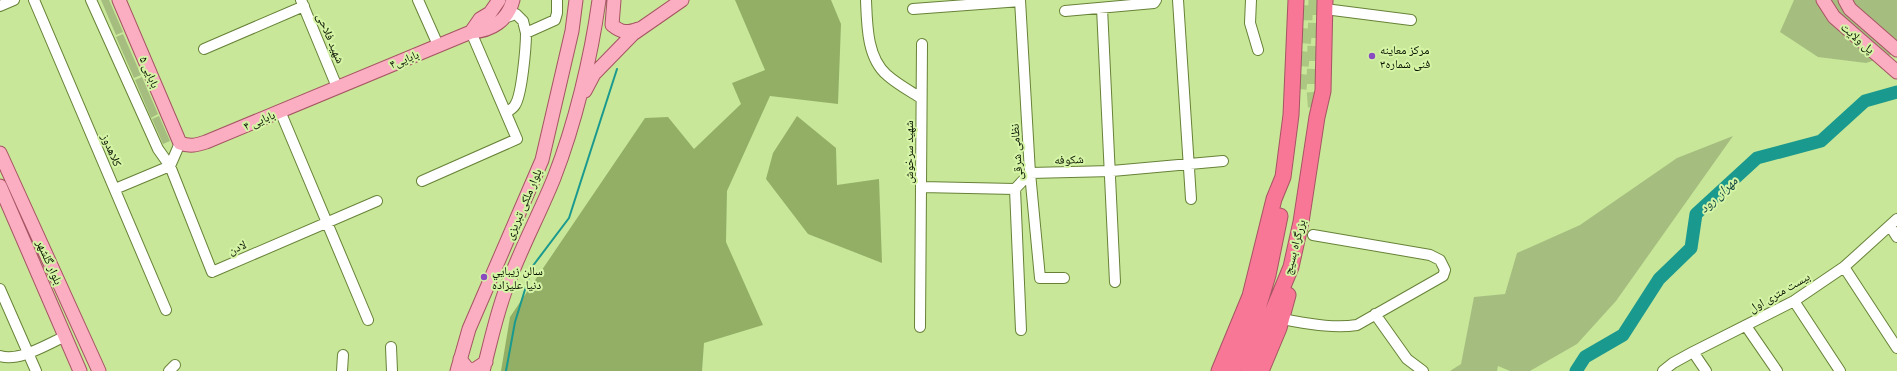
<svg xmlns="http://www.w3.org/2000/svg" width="1897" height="371" font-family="Ubuntu,'Noto Naskh Arabic',sans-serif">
  <rect width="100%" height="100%" fill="#c8e799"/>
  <path fill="#a5be80" d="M101,0H109L123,32L116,35Z
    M1794,0H1897V53L1866,63L1818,57L1780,32Z
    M123,34L141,75L134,78L116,37Z
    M142,77L158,114L151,118L135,80Z
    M159,116L170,141L163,144L152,119Z
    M1733,136L1616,301L1577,344L1530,371H1510L1498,366L1497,371H1450L1461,364L1474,297L1505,294L1517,253L1580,225L1677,158Z"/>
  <path fill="#93af66" d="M735,0H831L841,24L838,104L770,96L727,191L726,242L763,325L704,343L702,371H501L510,317L645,118L668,117L694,149L741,104L732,83L765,70Z
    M797,116L836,148L837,185L879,179L882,263L808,234L766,179L773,153Z"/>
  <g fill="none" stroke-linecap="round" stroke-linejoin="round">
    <path stroke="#1a998e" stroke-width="2" d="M506,371L515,322L532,267L569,218L617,69"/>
    <path stroke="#1a998e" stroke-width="13" d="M1576,371L1585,357L1623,335L1659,279L1691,248L1696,214L1757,158L1821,141L1865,101L1897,92"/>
    <path stroke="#acc782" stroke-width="15" stroke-dasharray="15 8" stroke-linecap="butt" d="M1316,0L1314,89L1316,114
      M1299,89L1305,26V0"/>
    <defs>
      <path id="minor" d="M34,0L166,310
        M91,0L158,149L170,166L212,272L377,201
        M301,0L337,87
        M418,0L438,45
        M866,0C867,25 867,58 887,75C897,84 910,91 921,98
        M1020,0L1030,173L1040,278H1064
        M1178,0L1191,199
        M1251,0L1250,23L1258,50
        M0,6L14,0
        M1102,8L1115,282
        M913,9L1020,1
        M1325,9L1411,20
        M1065,11L1154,3L1156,0
        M504,18L516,14L523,21L526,33
        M204,49L304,6
        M280,111L368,320
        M506,113C508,111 514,108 515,105C522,95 526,46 526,33L555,20L557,13V0
        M422,181L517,139L471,32
        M921,187L1015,189L1030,173L1112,171L1223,161
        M115,189L170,166L180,143
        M1015,189L1021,330
        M1890,226L1897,237
        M1844,267L1897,348
        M0,289L36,371
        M1794,301L1840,371
        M1375,314L1407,359L1423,371
        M1281,319C1306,323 1332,329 1357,325L1443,276L1445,270L1440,260L1430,255L1313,235
        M1746,326L1777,371
        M920,327L922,44
        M391,347L392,371
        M1693,352L1706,371
        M0,356C20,362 47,344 66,336
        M169,371L175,365
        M342,371L343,355
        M1663,371L1673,363L1693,352L1794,301L1844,267L1897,219"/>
      <path id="major" d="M119,0L180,143C190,147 197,145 206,142L471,32C492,31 508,20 513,0
        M614,0L612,25C622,33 627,33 638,29
        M1823,0L1834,17L1897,72
        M1845,0L1850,9L1897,50
        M471,32L480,19L490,13L499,0
        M585,91L594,74L633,34L682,0
        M0,153L99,371
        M0,186L80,371
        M460,359L467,368L474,370L486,362
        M457,371L469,329L542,160L572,31L576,0
        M483,371C491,341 497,310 509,281C522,246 540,213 554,178C575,124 591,58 599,0"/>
      <path id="highway" d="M1219,371L1250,296L1274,199L1283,177L1291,115L1296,0
        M1232,371L1255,318L1268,275L1280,216
        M1248,371L1291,267L1301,222L1317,117L1323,91L1325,0
        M1261,371L1279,328L1288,295"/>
    </defs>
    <use href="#minor" stroke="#678237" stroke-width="12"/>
    <use href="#major" stroke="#a55462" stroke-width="15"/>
    <use href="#highway" stroke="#a55462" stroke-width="17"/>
    <use href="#minor" stroke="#fff" stroke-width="10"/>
    <use href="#major" stroke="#fbadc1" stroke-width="13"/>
    <use href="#highway" stroke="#f87797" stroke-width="15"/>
  </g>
  <g fill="#8a4bc0" stroke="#d5f4a6" stroke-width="1.5">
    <circle cx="1372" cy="56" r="4"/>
    <circle cx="484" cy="277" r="4"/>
  </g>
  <g text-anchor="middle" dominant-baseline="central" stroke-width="4" stroke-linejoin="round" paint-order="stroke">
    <g font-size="12" fill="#0a1400" stroke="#d5f4a6">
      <text transform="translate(331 38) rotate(67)">شهید فلاحی</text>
      <text transform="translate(1858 38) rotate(41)">پل ولایت</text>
      <text transform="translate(404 59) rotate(-22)">بابایی۴</text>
      <text transform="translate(150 72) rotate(67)">۵ بابایی</text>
      <text transform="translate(259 120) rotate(-23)">بابایی ۴</text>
      <text transform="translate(112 150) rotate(67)">کلاهدوز</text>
      <text transform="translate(908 152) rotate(-90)">شهید سرخوش</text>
      <text transform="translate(1016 152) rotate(-94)">نظامی شرقی</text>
      <text transform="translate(1069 159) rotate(-2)">شکوفه</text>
      <text transform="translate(523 204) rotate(-67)">بلوار ملکى تبریزى</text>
      <text transform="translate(237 247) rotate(-23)">لادن</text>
      <text transform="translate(1294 247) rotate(-75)">بزرگراه بسیج</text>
      <text transform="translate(50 262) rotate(66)">بلوار گلشهر</text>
      <text transform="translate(1779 292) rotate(-30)">بیست متری اول</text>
    </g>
    <g font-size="12" fill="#0a1400" stroke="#d5f4a6" text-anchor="start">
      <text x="1380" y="49">مرکز معاینه<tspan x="1380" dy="14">فنی شماره۳</tspan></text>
      <text x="492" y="270">سالن زيبايي<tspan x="492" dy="14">دنيا عليزاده</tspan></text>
    </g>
    <g font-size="13" font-style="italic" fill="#144641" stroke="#d5f4a6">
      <text transform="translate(1718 194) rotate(-43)">مهران رود</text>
    </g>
  </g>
</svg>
